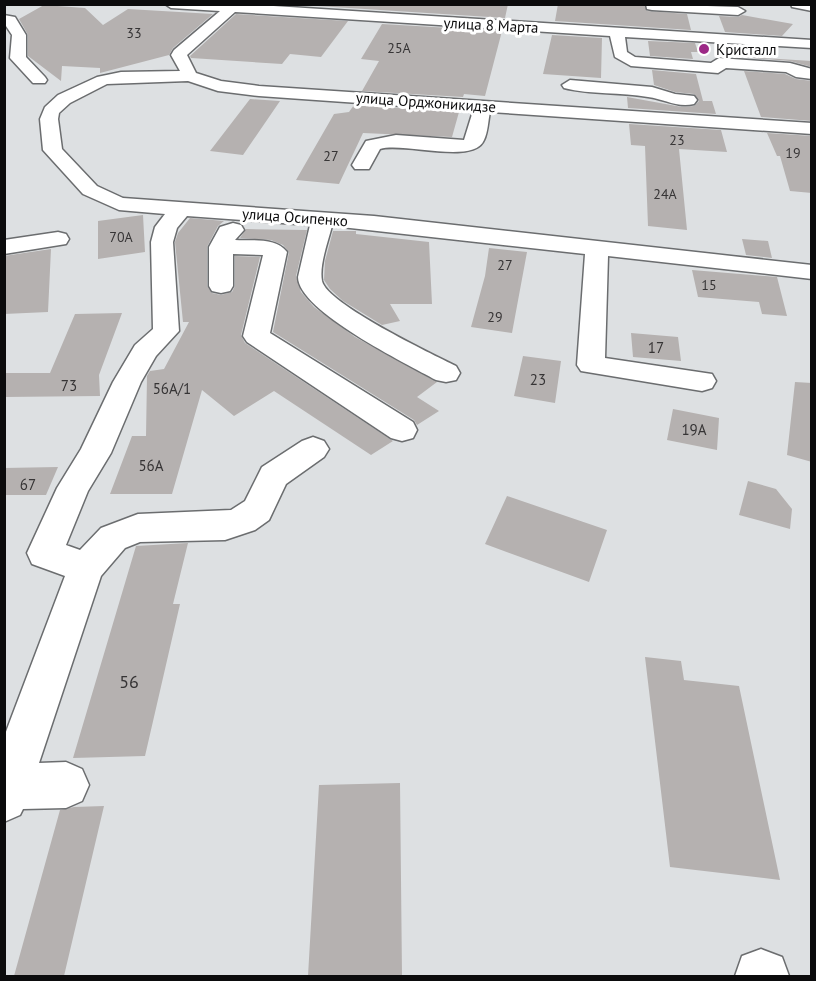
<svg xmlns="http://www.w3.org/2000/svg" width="816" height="981" font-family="'PT Sans',sans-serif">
  <rect width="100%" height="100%" fill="#dde0e2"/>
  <path fill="#b5b1b0" d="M287,4H508L505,18Z
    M558,4H644L647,11L687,14L691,30L555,21Z
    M44,5L85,8L103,25L128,9L213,14L173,48L169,55L100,73V68L62,66L61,81L28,56V35L19,19Z
    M236,14L348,21L321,57L290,54L282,64L191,58L190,56Z
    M742,15L793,24L782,36L725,32L719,16L738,17Z
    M382,24L502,31L485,96L464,94L463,97L362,91L379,61L361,59Z
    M552,35L602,38L601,78L543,74Z
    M648,41L695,43L698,52H691L693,59L650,56Z
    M731,45L772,48L763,58L812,61V67L790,61L738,57Z
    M652,70L696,74L703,101H712L716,114L628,108L627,97L682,107L694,106L699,101L694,94L675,92L654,85Z
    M744,71L785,74L796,79L812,81V121L761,117Z
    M250,99L280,101L243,155L210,151Z
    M354,105L459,112L452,137L363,133L339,184L296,180L334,114L349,112Z
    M629,124L721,130L727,152L679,149L687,230L648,226L645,146L631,145Z
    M767,133L812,136V193L790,191L780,156H777Z
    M143,215L145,252L98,259V221Z
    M190,218L224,221L218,226L207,247V286L212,293L221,295L232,292L235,286V256L260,257L241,335L245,343L393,441L371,455L274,391L234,416L202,390L172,494H110L132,436H146L147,376L150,371L164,369L189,322H183L175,242L178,233Z
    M246,229L307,230L296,276L301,292L314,307L355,337L437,382L417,397L439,411L417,425L414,420L273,332L289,252L283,245L271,240L240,238Z
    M333,231H356V234L429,242L432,304H390L400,321L382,325L343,301L330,289L324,280L325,261Z
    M742,239L768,241L772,258L746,255Z
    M489,248L527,252L512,333L471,327L485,276Z
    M51,249L48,312L4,314V256Z
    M692,270L777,277L787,316L762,314L759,302L698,297Z
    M122,313L99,375L100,396L4,397V373H50L75,314Z
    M631,333L678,337L681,361L633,357Z
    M523,356L561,361L555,403L514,396Z
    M795,382L812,383V462L787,455Z
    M673,409L719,418L717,450L667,440Z
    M58,467L46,495H4V468Z
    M748,481L776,489L792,509L790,529L739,515Z
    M507,496L607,530L589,582L485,544Z
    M188,543L173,604H180L145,756L73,758L136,546Z
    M645,657L681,661L684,680L739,686L780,880L670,867Z
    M400,783L402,976H308L319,785Z
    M104,806L64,976H14L60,810L74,807Z"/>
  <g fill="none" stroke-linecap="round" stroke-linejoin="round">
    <defs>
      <path id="minor" d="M165,4H243L812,40V48L625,37L627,52L635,57L711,63L719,58L790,63L812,69V79L796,77L786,72L726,68L718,73L631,66L615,57L610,36L235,12L187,55L196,73L221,81L259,86L812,123V134L490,112C488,121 488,132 484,140C474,165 404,142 380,149L369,169H355L352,165L366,141L396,135L464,140L473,111L259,96L218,91L188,81L107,84L70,103L59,113L58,119L62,149L97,186L123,198L374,216L812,265V279L608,256L605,358L712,374L716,381L712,388L702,391L581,371L577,365L585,254L332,226C328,242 319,265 322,281C327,304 432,354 456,366L460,373L456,380L446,382L436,380C407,364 298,311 298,277L310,225L187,216L177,228L173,242L179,331L156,356L141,382L111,453L88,491L66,545L80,550L101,528L138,514L231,510L245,501L262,467L302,441L313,437L324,441L329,449L324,457L286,484L269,520L255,530L225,540L140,542L125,548L101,576L39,763L66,762L82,769L89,785L82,801L66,808L23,809L20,815L4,822V737L65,576L32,564L27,553L57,488L81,449L113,382L135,345L153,329L151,242L155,227L165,214L119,210L83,194L43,150L40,119L45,107L58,95L97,77L121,72L180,71L171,55L174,50L220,11L171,8Z
        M646,4L738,7L745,11L738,15L652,10L647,9Z
        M791,4H812V11L792,7Z
        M4,15L15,17L26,35V57L45,77L47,80L45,83H33L10,58L12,35L4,23Z
        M570,80L652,87L675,94L694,96L697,100L694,104C677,108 664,99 648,97C621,92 591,95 564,88L562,85Z
        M233,223L241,225L244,230L235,240C252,241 276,237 287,252L270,333L413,422L417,430L413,438L402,441L391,438L247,342L243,336L263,255L233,254V286L230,291L221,293L212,291L209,286V247L220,227Z
        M58,232L66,234L69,239L66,244L4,254V240Z
        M761,949L782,957L789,976H735L742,956Z"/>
    </defs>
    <use href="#minor" stroke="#6b6d6f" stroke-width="3"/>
    <use href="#minor" fill="#fff" fill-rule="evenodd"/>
  </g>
  <circle fill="#9c2986" stroke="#fff" stroke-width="2" cx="704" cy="49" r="6"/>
  <g text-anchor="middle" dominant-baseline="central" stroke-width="6" stroke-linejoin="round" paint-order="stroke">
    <g font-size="14" fill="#363435">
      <text x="134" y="33">33</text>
      <text x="399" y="48">25А</text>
      <text x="677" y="140">23</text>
      <text x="793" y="153">19</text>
      <text x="331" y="156">27</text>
      <text x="665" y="194">24А</text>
      <text x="121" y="237">70А</text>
      <text x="505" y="265">27</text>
      <text x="709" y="285">15</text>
      <text x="495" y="317">29</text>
    </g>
    <g font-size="15" fill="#0b0b0c" stroke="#fff">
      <text transform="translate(491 25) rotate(3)">улица 8 Марта</text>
      <text transform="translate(426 102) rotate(4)">улица Орджоникидзе</text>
      <text transform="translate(295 217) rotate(4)">улица Осипенко</text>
    </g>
    <g font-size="15" fill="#0b0b0c" stroke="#fff" text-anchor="start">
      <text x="716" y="49">Кристалл</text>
    </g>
    <g font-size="15" fill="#363435">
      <text x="656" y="347">17</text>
      <text x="538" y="379">23</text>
      <text x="69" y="385">73</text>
      <text x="172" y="388">56А/1</text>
      <text x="694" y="429">19А</text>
      <text x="151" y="465">56А</text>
      <text x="28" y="484">67</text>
    </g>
    <g font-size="18" fill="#363435">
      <text x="129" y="681">56</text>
    </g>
  </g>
  <rect width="816" height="981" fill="none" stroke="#0b0b0c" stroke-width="12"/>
</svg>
